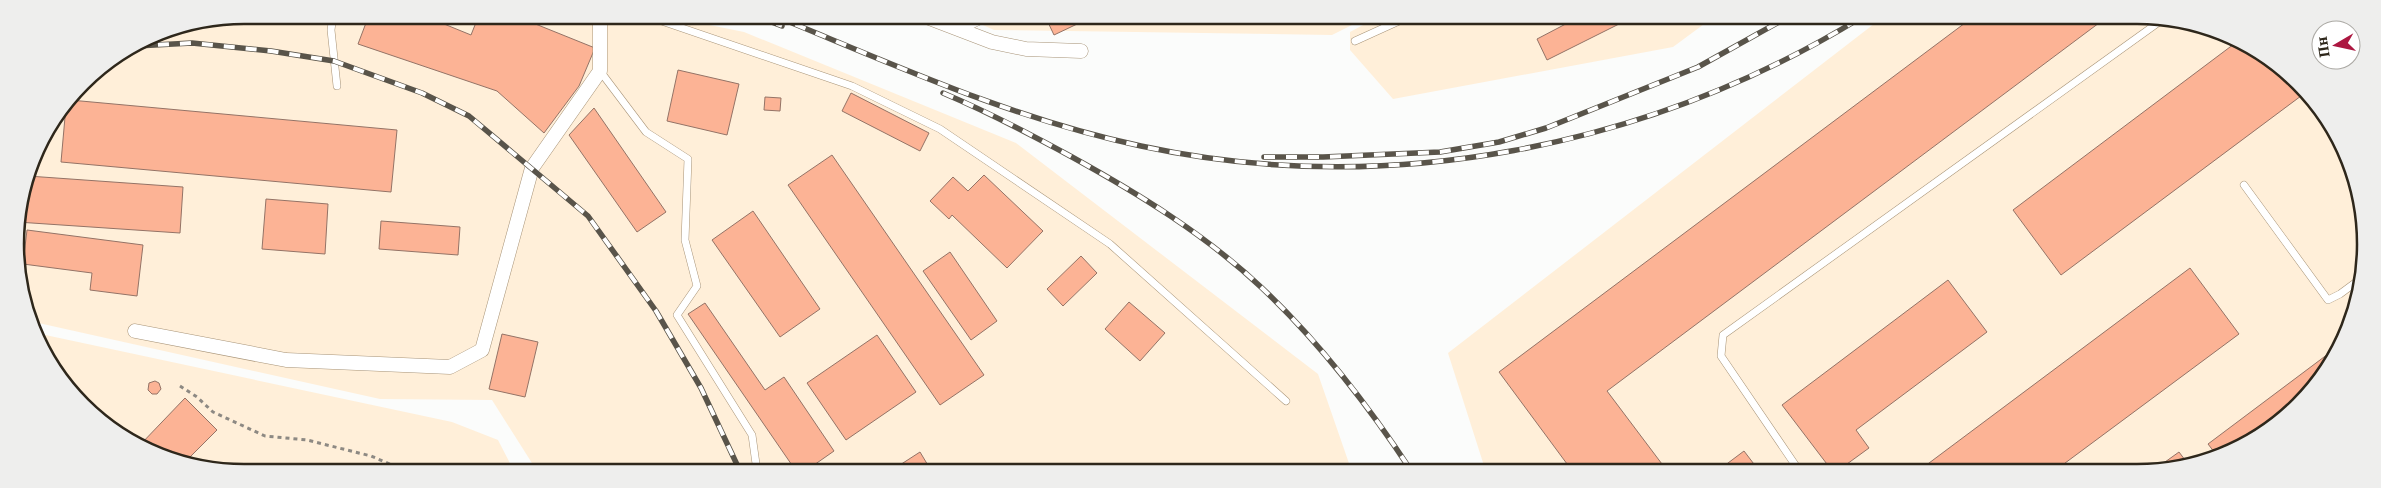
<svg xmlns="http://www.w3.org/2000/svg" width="2381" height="488" font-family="'Noto Serif',serif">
  <rect width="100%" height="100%" fill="#fbfcfb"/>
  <path fill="#ffefd9" d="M244,15H660L744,32L1016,143L1318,374L1352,472L537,471L492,400L380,399L34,322L30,323L27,318L15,229L33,156L82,82L157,32Z
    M963,16H1370L1332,35L994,30Z
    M1380,16H1715L1673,47L1393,99L1350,50V32Z
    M1883,17H2167L2251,46L2318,104L2358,184L2364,274L2343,345L2299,406L2225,455L2152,472H1486L1448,353Z
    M36,333L452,422L498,440L514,471H214L142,449L72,395Z"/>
  <path fill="#fcb395" stroke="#947366" d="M369,15H422L471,35L479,15H536L533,23L595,48L579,86L544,133L497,91L358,44Z
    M1045,16H1094L1054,35Z
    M1581,16H1635L1547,60L1537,39Z
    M1973,17H2107L1607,391L1668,472H1573L1499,372Z
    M2238,41L2251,46L2305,93L2061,275L2013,210Z
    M678,70L739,84L727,135L667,121Z
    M851,93L929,133L920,151L842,111Z
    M765,97L781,98L780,111L764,110Z
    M70,100L397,130L391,192L61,162L66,106Z
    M594,108L666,212L637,232L569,135Z
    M832,155L984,375L940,405L788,185Z
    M984,175L1043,231L1007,268L952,215L949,219L930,201L953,177L968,191Z
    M28,176L183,187L180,233L17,222Z
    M266,199L328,204L325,254L262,249Z
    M753,211L820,309L780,337L712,240Z
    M381,221L460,227L458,255L379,249Z
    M27,230L143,245L137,296L90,290L92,273L23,264Z
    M950,252L997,321L971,340L923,271Z
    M1081,256L1097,273L1063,306L1047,289Z
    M2190,268L2239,334L2053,472H1917Z
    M1948,280L1987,332L1856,430L1869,448L1836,472H1833L1782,405Z
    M1129,302L1165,333L1140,361L1105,329Z
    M705,303L765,390L784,377L834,451L804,472L796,471L688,314Z
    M502,334L538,342L525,397L489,389Z
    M877,335L916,392L846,440L807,383Z
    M2336,348L2338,351L2299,406L2225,455L2218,457L2208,444Z
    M155,381L159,383L161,389L157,394H152L148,390L149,383Z
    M185,398L217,430L185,462L139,446Z
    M1744,451L1760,472H1716Z
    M920,452L932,472H889Z
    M2179,452L2188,464L2151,472Z"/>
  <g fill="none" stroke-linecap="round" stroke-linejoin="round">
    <defs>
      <path id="service" d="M333,15L331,30L337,86
        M644,15L852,86L940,129L1110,244L1286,401
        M961,30L990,16
        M1355,41L1410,16
        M600,71L646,132L688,159L685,240L697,286L677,315L752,435L757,471
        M2244,185L2328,300L2340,294L2363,277
        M1800,472L1721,356L1723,335L2166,17"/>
      <path id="minor" d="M924,16L992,42L1026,49L1081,51
        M135,331L286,360L450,367L482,350L532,168L600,71V15"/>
    </defs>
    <use href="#service" stroke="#a89478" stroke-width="8"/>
    <use href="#minor" stroke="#a89478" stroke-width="15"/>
    <path stroke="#8d8983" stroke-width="3" stroke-dasharray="4 4" stroke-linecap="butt" d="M180,386L197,397L213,412L265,436L307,440L371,456L406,471"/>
    <use href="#service" stroke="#fff" stroke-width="7"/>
    <use href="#minor" stroke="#fff" stroke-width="14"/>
    <defs>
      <path id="rail" d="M756,16L782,26
        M775,16C895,65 1013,119 1141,146C1388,199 1648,148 1862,17
        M136,46L192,43L271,51L334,61L422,93L469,116L588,216L656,311L701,388L740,471
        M943,93C988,112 1030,134 1072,157C1139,194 1206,235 1262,288C1320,343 1368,405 1412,472
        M1264,157H1323L1440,152L1499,142L1546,128L1698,67L1788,17"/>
    </defs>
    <use href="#rail" stroke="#59544a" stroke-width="5.5"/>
    <use href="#rail" stroke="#fff" stroke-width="4" stroke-dasharray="11" stroke-linecap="butt"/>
  </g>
  <path d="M0 0H2381V488H0ZM244 24H2137A220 220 0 0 1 2357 244V244A220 220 0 0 1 2137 464H244A220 220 0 0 1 24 244V244A220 220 0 0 1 244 24Z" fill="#eeeeed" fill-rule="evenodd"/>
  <path fill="none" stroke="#2e271b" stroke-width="2.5" d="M244 24H2137A220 220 0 0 1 2357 244V244A220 220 0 0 1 2137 464H244A220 220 0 0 1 24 244V244A220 220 0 0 1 244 24Z"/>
  <g transform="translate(2336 45) rotate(261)"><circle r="24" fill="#ffffff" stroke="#aba9a4"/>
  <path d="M0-4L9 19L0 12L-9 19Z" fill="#ac1740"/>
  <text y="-8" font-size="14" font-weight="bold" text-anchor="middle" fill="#2e271b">Пн</text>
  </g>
</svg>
